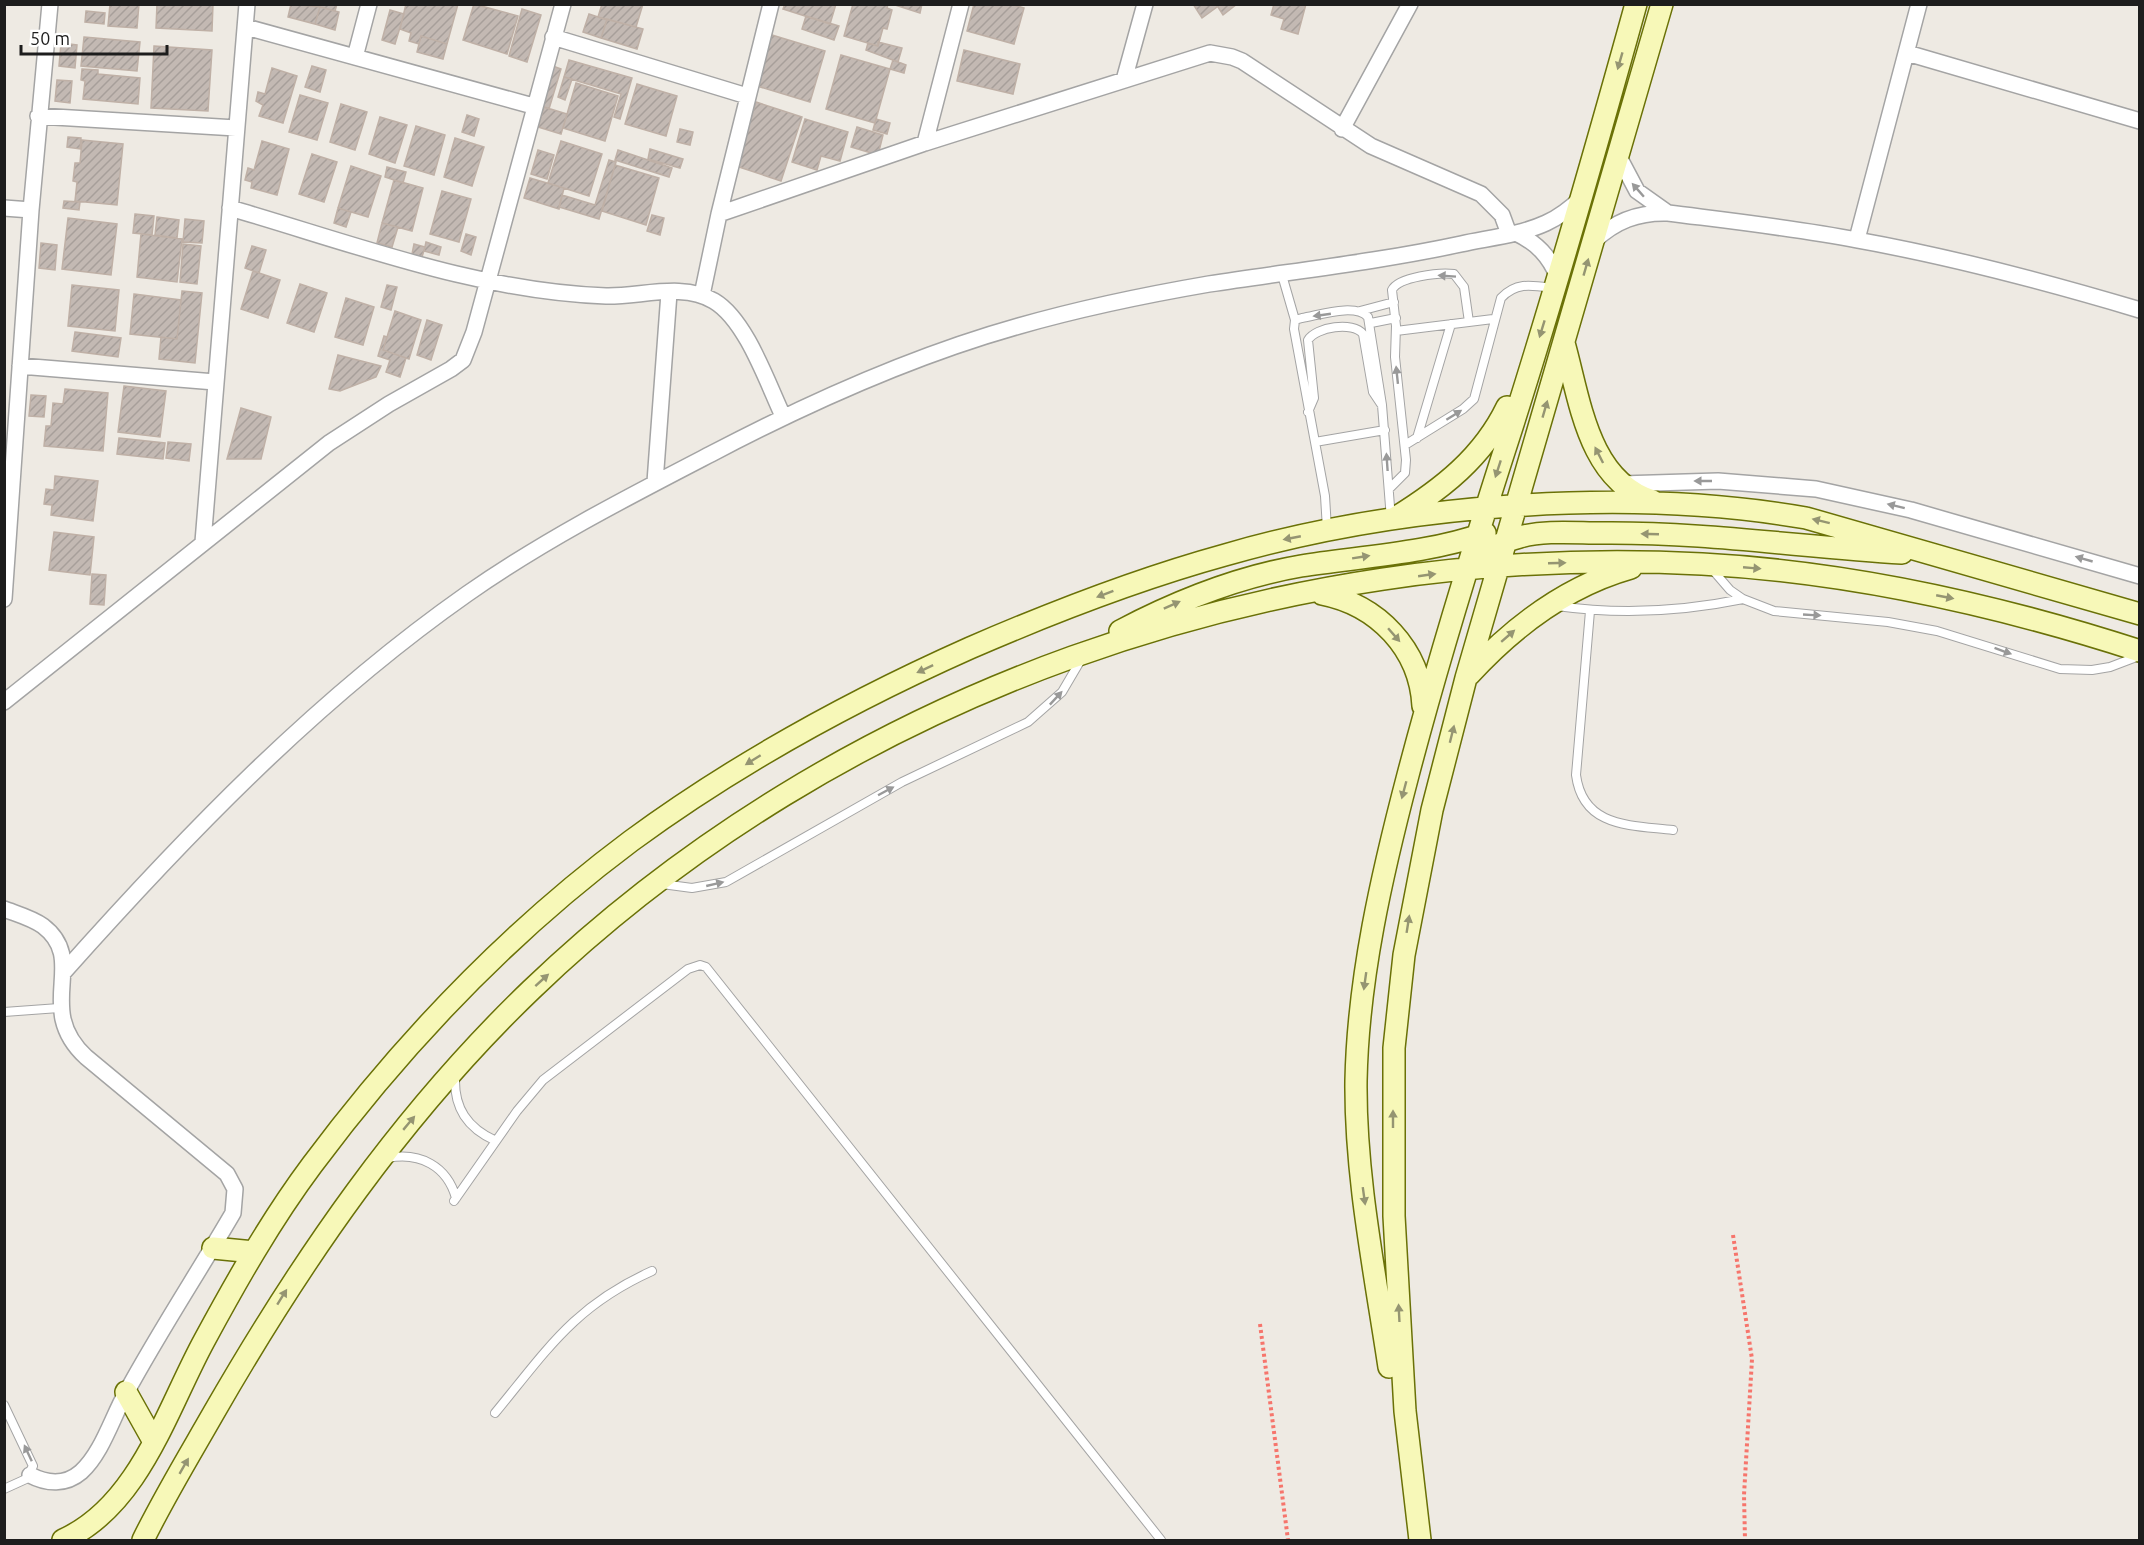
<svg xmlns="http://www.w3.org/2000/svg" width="2144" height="1545" font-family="Ubuntu,sans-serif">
  <defs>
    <pattern id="building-hatch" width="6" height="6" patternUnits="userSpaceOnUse" patternTransform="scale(1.5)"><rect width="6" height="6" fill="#c3b9b3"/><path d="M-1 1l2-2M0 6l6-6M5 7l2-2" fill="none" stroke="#a79f9a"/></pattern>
  </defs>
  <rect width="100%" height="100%" fill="#eeeae3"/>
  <path fill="url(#building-hatch)" stroke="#bfb0a6" stroke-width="1.5" d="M110,4H139L137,28L108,26Z
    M157,4H213L212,31L156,28Z
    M291,4L320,7L315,24L288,17Z
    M310,4H337L335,11Z
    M458,4L447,44L421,36L419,44L409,41L411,33L400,29L406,4Z
    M474,4L518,16L507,54L463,40Z
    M602,4H643L636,27L598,17Z
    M785,4H836L830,24L783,9Z
    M853,4H888L887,8L892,10L887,29L883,28L878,46L844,36Z
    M892,4H922L920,13Z
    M974,4H1011L1024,8L1014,44L967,31Z
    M1193,4H1216L1217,7L1202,18Z
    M1216,4H1237L1223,15Z
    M1274,4H1306L1298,34L1281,29L1284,19L1271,15Z
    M320,7L339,12L335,30L315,24Z
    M522,9L541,15L527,62L509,56Z
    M390,10L404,14L395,44L382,40Z
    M86,11L105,13L104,24L85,22Z
    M589,14L607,20L601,38L583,32Z
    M806,16L839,26L834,40L802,29Z
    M607,19L643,29L637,49L601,38Z
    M772,35L825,51L810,102L757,86Z
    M421,36L447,44L443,59L417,52Z
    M84,37L140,42L137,71L81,66Z
    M878,42L902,48L898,62L866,50L868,43L878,46Z
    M61,43L77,45L75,68L59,66Z
    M154,46L212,50L208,111L151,108Z
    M964,50L1020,64L1013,94L957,81Z
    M841,55L890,69L875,123L826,109Z
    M569,60L632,78L620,119L614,117L621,94L564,77Z
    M893,60L906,65L904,73L890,69Z
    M550,65L561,69L549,109L544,107L538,127L532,125Z
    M312,66L326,70L320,92L305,87Z
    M272,68L297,76L283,123L259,116L263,105L256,101L258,92L265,94Z
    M82,69L98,70V74L140,78L138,104L83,99L85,81L81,80Z
    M564,77L572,79L565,100L558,97Z
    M57,80L72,81L70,103L55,101Z
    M576,83L618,96L605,141L563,128Z
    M637,84L677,96L666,136L625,124Z
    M300,95L328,103L317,140L289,132Z
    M756,102L802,117L781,181L736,166Z
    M341,104L367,112L355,150L330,142Z
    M544,107L567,114L561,134L538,127Z
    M467,115L479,119L474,136L462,132Z
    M380,117L407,125L395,163L369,154Z
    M805,119L848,132L840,161L821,156L817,170L792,162Z
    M876,119L890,123L887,134L873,130Z
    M416,126L445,135L434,175L404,166Z
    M857,127L883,135L878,155L851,147Z
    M680,129L693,132L690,145L677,142Z
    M68,137L81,138L80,149L67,147Z
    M455,138L484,147L472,186L444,177Z
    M82,140L123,144L117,205L75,201L77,182L73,181L75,163H80Z
    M262,141L289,149L277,195L251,188L252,182L245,180L248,168L254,170Z
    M561,141L602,154L589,196L548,183Z
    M650,149L683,159L680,168L648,159Z
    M538,150L554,155L547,179L531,174Z
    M618,150L672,168L669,177L615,160Z
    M312,154L337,162L324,202L299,194Z
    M609,160L616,162L599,219L559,207L562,195L595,205Z
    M615,165L659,178L646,225L602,211Z
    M351,166L381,176L368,217L338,208Z
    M387,167L406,172L403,183L385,177Z
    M530,178L564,188L559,209L524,198Z
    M394,180L423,188L412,231L382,223Z
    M442,191L471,199L459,242L430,234Z
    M64,201L80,202L79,210L63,208Z
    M338,208L351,212L346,227L334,223Z
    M135,214L154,216L152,235L133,233Z
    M652,215L664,218L660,235L647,231Z
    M157,217L179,220L177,238L155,235Z
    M68,218L117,224L111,275L62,269Z
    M185,219L204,221L202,243L183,242Z
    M382,223L398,227L392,247L377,243Z
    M141,234L182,239L177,282L137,277Z
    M466,234L476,237L471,255L461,251Z
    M426,242L441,247L439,255L424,251Z
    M41,243L57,245L55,270L39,268Z
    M183,244L201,246L197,284L180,282Z
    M414,244L425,247L422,257L412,254Z
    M252,246L266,250L259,273L245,268Z
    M253,271L280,280L268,318L241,309Z
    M300,284L327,293L314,332L287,323Z
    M72,285L119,290L115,331L68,326Z
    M387,285L397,287L391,310L381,307Z
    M182,291L202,293L195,363L159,359L161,337L177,339Z
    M134,294L181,300L177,339L130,334Z
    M346,298L374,307L363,345L335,337Z
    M395,311L421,320L409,359L383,350Z
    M427,320L442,325L431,360L417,355Z
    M75,332L121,338L118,357L72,351Z
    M384,336L387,337L383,350L406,358L400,377L386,372L390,360L378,356Z
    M338,355L381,366L376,377L340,391L329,389Z
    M124,386L166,391L160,437L118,432Z
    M65,389L108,393L103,451L44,446L46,426H51L53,403L63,404Z
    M31,395L46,396L44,417L29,416Z
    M241,408L271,417L261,459H227Z
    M119,438L165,443L163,459L117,454Z
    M168,442L191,444L189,461L166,458Z
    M55,476L98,481L93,521L51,515L52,505L44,504L46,489L54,490Z
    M54,532L94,537L90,575L49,570Z
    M92,574L106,575L104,605L90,604Z"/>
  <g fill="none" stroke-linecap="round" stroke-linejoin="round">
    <defs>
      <path id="lane" d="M1282,275L1295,320
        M1360,311L1394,302
        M1371,323L1396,318
        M1396,331L1493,319
        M1308,412L1314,398L1308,340C1316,327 1353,321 1363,334L1373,392L1381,404
        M1417,438L1451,324
        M1315,442L1385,430
        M1405,445L1463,409L1474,399L1501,298C1516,282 1531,285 1552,288
        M1389,489L1405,473L1406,460L1395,357L1396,326L1392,290C1398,277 1440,272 1454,274L1464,287L1469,322
        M1327,529L1325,496L1294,329L1295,320L1302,318C1320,315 1355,303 1368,317L1382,405L1391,519
        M1711,568L1730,590L1743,599L1774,611L1888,622L1937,631L2060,669L2092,670L2110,667L2139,656
        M1557,606C1621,615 1680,612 1743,599
        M1590,611L1576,775C1583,828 1631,825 1673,830
        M662,884L692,888L726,882L902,782L1028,722L1062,692L1082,658
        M4,1012L59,1008
        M455,1077C454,1108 467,1128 496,1141
        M388,1158C420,1152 447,1166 456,1198
        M454,1201L517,1111L543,1080L688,969L700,965L706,967L1161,1540
        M4,1405L33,1466L26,1479L4,1489
        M495,1413C547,1350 574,1306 652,1271"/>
      <path id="street" d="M246,27L533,106
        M553,37L747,96
        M1907,53L2140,121
        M355,57L369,4
        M1124,80L1145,4
        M38,116L236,128
        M1342,129L1410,4
        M925,143L961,4
        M1619,157L1637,191L1668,213
        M4,208L31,210
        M230,208C351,243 479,292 606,296C640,297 683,282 714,301C746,320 767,382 783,416
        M719,214L925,143L1210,53L1232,57L1242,61L1371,146L1481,194L1502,215L1509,234
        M1516,233C1537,243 1549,256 1558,277
        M1857,239L1919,4
        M1594,241C1615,221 1638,212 1668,213C1731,221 1795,228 1857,240C1953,257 2046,282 2140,310
        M702,295L719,214L771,4
        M20,366L215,382
        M655,482L669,293
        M1621,484L1718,481L1816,489L1911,510L2140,576
        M203,542L247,4
        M4,599L31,210L50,4
        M4,702L329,443L389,404L451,369L463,360L474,332L563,4
        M4,909C17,914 32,918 43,926C89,961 33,1008 86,1057L227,1174L235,1189L233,1213C198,1273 159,1332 126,1393C112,1418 102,1453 81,1472C66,1485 47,1484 30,1475
        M63,973C186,835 316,700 467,594C544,540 628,497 711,454C810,402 912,356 1019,326C1082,308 1145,295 1209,284C1293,271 1377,262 1461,244C1488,238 1520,235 1546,223C1559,217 1571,208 1581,198"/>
      <path id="secondary" d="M1564,343C1580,400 1588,481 1653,501
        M1395,518C1442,489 1483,457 1507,407
        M1465,569C1481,554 1498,542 1520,537C1545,530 1575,533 1602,533C1703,532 1802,547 1902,553
        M1322,594C1378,605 1420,649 1423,706
        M1120,631C1177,601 1237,577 1301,566C1358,557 1431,553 1485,533
        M1469,675C1513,627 1567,586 1631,568
        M213,1248L254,1252
        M1389,1367C1375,1273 1355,1176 1356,1081C1358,978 1382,874 1408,775C1439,657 1475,541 1513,424C1557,285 1597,145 1636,4
        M126,1392L154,1442
        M63,1540C139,1506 167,1409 204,1341C237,1280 271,1220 312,1165C403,1043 509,932 631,841C736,764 851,701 970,648C1053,612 1138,579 1225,555C1401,504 1626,487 1806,518L2140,614
        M143,1540C164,1497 189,1456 213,1414C302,1259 402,1114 531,990C840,693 1276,541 1702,564C1852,572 1998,605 2140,651
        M1420,1540L1405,1411L1394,1216V1048L1404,955L1432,810L1466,678L1662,4"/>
    </defs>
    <use href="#lane" stroke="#a4a4a4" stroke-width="10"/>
    <use href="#street" stroke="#a4a4a4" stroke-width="18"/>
    <use href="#secondary" stroke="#6a7107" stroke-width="24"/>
    <path stroke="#f6756c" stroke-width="4" stroke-dasharray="3 3" stroke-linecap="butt" d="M1733,1235L1752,1359L1744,1495L1745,1540
      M1260,1324L1288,1540"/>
    <use href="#lane" stroke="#fff" stroke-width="8"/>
    <use href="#street" stroke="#fff" stroke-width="15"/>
    <use href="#secondary" stroke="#f7f8b8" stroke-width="21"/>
  </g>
  <defs><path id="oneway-solid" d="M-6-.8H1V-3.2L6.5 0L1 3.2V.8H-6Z" transform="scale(1.5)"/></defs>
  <g fill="#959572">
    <use href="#oneway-solid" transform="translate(1620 61) rotate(106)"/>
    <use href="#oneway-solid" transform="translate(1586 267) rotate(-74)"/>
    <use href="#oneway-solid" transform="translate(1542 329) rotate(107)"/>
    <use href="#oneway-solid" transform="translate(1545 409) rotate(-74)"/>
    <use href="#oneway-solid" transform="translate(1599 455) rotate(-117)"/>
    <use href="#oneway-solid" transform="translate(1498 469) rotate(108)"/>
    <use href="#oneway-solid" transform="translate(1821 521) rotate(-166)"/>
    <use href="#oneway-solid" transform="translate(1650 534) rotate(-178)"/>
    <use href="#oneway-solid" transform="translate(1292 538) rotate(169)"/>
    <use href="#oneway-solid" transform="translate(1361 557) rotate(-9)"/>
    <use href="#oneway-solid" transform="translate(1557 563) rotate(-2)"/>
    <use href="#oneway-solid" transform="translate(1752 568) rotate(5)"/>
    <use href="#oneway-solid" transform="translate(1427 575) rotate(-8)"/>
    <use href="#oneway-solid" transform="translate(1105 594) rotate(159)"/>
    <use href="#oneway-solid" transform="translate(1945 597) rotate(11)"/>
    <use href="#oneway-solid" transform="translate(1172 605) rotate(-24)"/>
    <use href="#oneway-solid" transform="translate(1394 635) rotate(49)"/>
    <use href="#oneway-solid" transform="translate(1508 636) rotate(-41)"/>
    <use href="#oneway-solid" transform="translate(925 669) rotate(155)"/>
    <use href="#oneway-solid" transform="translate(1452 734) rotate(-76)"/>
    <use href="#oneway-solid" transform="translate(753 760) rotate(148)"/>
    <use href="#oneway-solid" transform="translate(1404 790) rotate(105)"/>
    <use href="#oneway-solid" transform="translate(1408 924) rotate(-81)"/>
    <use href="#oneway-solid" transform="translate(542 980) rotate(-42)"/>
    <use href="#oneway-solid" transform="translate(1365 981) rotate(98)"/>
    <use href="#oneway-solid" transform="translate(1393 1119) rotate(-90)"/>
    <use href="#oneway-solid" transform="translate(409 1123) rotate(-50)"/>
    <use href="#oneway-solid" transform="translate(1364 1196) rotate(82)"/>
    <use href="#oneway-solid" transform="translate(282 1297) rotate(-58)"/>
    <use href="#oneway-solid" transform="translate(1399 1313) rotate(-93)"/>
    <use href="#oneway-solid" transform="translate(184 1466) rotate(-60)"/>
  </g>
  <g fill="#999">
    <use href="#oneway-solid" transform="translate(1638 190) rotate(-131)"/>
    <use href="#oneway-solid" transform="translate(1447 276) rotate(-176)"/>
    <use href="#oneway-solid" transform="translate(1322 315) rotate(172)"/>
    <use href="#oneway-solid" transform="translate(1397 375) rotate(-96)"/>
    <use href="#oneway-solid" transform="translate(1454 415) rotate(-32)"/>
    <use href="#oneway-solid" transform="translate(1387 462) rotate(-94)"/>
    <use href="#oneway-solid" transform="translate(1703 481) rotate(180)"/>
    <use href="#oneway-solid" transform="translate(1896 506) rotate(-166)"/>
    <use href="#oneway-solid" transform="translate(2084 559) rotate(-164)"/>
    <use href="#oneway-solid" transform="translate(1812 615) rotate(3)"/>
    <use href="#oneway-solid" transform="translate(2003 651) rotate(20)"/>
    <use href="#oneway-solid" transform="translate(1056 698) rotate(-47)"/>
    <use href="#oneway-solid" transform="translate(886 791) rotate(-28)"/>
    <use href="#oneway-solid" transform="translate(715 884) rotate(-13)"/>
    <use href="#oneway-solid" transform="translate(28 1453) rotate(-115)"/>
  </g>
  <rect width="2144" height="1545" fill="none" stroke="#1d1d1d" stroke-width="12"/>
  <path d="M21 45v9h146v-9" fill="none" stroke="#1d1d1d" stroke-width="3"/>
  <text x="30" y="45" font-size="18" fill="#1d1d1d" stroke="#ffffff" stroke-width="4.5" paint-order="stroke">50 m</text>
</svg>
